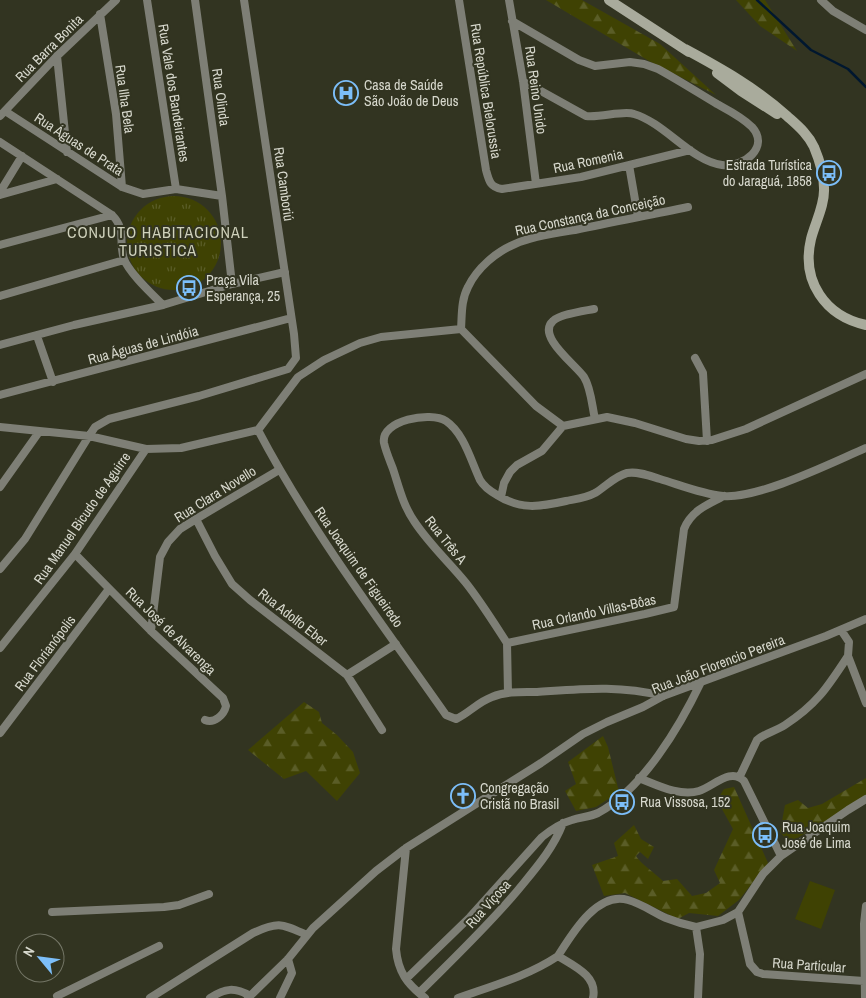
<svg xmlns="http://www.w3.org/2000/svg" width="866" height="998" font-family="'Archivo Narrow',sans-serif">
  <defs>
    <pattern id="forest-firs" width="22" height="20" patternUnits="userSpaceOnUse" patternTransform="scale(1.25)"><rect width="22" height="20" fill="#3f4203"/><path d="M5 1l3.5 6h-7zM16 11l3.5 6h-7z" fill="#5a5d27"/></pattern>
    <pattern id="park-tufts" width="24" height="20" patternUnits="userSpaceOnUse" patternTransform="scale(1.25)"><rect width="24" height="20" fill="#3f4203"/><path d="M3 7l-1-3M5 7V3M7 7l1-3M15 17l-1-3M17 17v-4M19 17l1-3" fill="none" stroke="#5a5d27"/></pattern>
  </defs>
  <rect width="100%" height="100%" fill="#323421"/>
  <path fill="#3f4203" d="M810,881L835,890L821,929L795,919Z"/>
  <path fill="url(#forest-firs)" d="M546,0H582L660,44L716,95L649,61Z
    M736,0H765L797,51L760,26Z
    M304,702L319,712L322,723L337,735L353,752L360,773L337,801L306,771L284,779L248,750Z
    M603,736L608,747L619,792L596,807L576,811L565,791L576,784L568,762Z
    M866,778V797L789,843L780,832L785,805L798,800L808,808L822,804Z
    M734,787L768,863L739,900L718,916L689,913L678,919L625,893L604,896L592,865L618,856L614,843L634,825L641,839L654,847L648,859L640,852L636,856C640,863 656,874 663,881L677,879L692,896L706,893L720,883L714,870L733,829L717,800L724,789Z"/>
  <path fill="url(#park-tufts)" d="M127 243a47 47 0 1 1 94 0a47 47 0 1 1-94 0Z"/>
  <g fill="none" stroke-linecap="round" stroke-linejoin="round">
    <path stroke="#00172f" stroke-width="2.5" d="M757,0L811,50L848,69L866,87"/>
    <path stroke="#7e7f76" stroke-width="8" d="M147,0L176,189
      M195,0L222,196
      M459,0L486,170C489,181 490,187 502,189L581,177L690,150
      M509,0L523,81L536,184
      M821,0L833,11L866,30
      M100,14L116,114L122,187
      M512,21L579,60L595,66L630,62L644,64L658,69C678,80 697,92 717,104C728,110 742,117 752,127C770,147 744,168 722,165C691,161 665,123 634,114C624,110 600,118 586,116L523,81
      M57,56L67,152
      M0,116L57,56L116,0
      M0,142L112,215C127,230 118,242 124,259C129,273 152,294 163,305L232,284L222,196L176,189L143,194L122,187L5,111
      M629,165L638,217
      M0,192L22,156
      M0,195L57,179
      M0,245L112,215
      M232,284L285,272
      M0,296L124,260
      M594,309C584,311 560,314 553,321C536,336 576,365 584,377C591,388 592,406 595,419
      M461,329C462,315 461,300 468,287C477,268 496,252 515,244C533,236 556,233 575,230C612,222 650,215 688,207
      M461,329L536,406L563,426
      M37,336L53,382
      M0,345L74,325L163,305
      M695,358L703,373L707,441
      M0,395L291,318
      M0,427L89,436L146,449
      M258,430C311,531 381,622 446,715L456,719C469,713 478,702 492,697C506,691 522,692 537,692C583,689 618,685 663,696
      M0,487L39,432
      M501,497L504,483L510,472L517,465L542,451L563,426L607,417L635,423L686,439L699,441L712,440L746,429L866,374
      M196,519L215,556L232,584L250,600L347,675L382,730
      M75,554L151,631L223,698L226,706C224,715 214,724 205,720
      M0,569L25,539L89,436L95,427L109,419L199,396L288,369L296,358L294,334L244,0
      M841,630L849,642L848,656L866,703
      M151,631L160,557L168,542L180,529L196,519L279,470
      M507,643C494,623 481,602 466,583C449,562 429,544 414,521C403,505 399,487 393,469C390,461 386,452 384,443C380,420 431,411 446,421C464,433 471,461 480,480C484,487 490,491 497,495C521,510 539,507 566,501C576,499 586,498 595,493C605,487 615,476 627,473C638,471 650,476 660,479C680,485 702,494 723,496C759,499 831,463 866,448
      M507,643L645,614L674,607L684,529C691,511 708,504 724,496
      M507,643L508,693
      M0,648L75,554L146,449L181,448L258,430L298,377L324,360L360,343L381,337L461,329
      M347,675L396,644
      M0,733L109,589
      M740,776L757,740C765,733 776,731 785,725C817,704 827,688 848,656
      M639,778C657,785 680,797 699,791C714,786 731,767 744,781L781,856
      M406,848L396,949C398,972 407,984 425,998
      M52,912L164,907L179,905L209,894
      M738,912L750,964L757,972L763,974L864,981
      M696,927L723,920L738,912L763,874L781,856L848,810L866,799
      M558,956C572,934 597,891 628,900C642,904 653,912 666,918C676,922 686,925 696,927L700,954L698,998
      M406,979L470,917L542,837C552,829 561,823 572,820C581,817 589,817 598,813C643,789 680,726 701,682
      M419,993C453,959 488,926 518,890C536,868 553,849 563,823
      M57,996L159,946
      M150,998L253,933C279,921 282,924 307,935
      M210,998C225,988 235,987 250,996
      M248,998L288,959L313,928L376,871L406,848L541,763L583,734L607,722L643,707L663,696L826,636L866,619
      M280,998L292,973L288,959
      M458,998C492,986 528,976 558,956C574,966 598,976 593,998
      M865,998L864,924L866,906"/>
    <path stroke="#a9ab9c" stroke-width="10" d="M609,0L689,52
      M685,49C722,69 756,88 787,116C798,126 808,134 814,147C819,159 824,175 824,188C825,205 815,223 811,239C801,281 825,316 866,325
      M717,73L741,91L777,114"/>
  </g>
  <defs>
    <symbol id="hospital-ring" viewBox="-11 -11 22 22"><circle r="9.5" fill="#323421" stroke="#7cbef9" stroke-width="1.5"/><path d="M-5-5h3v3.5h4V-5h3V5h-3V1.5h-4V5h-3Z" fill="#7cbef9"/></symbol>
    <symbol id="bus-ring" viewBox="-11 -11 22 22"><circle r="9.5" fill="#323421" stroke="#7cbef9" stroke-width="1.5"/><path d="M-5-6H5V4H4V6H2V4H-2V6H-4V4H-5ZM-3.5-4V0h7V-4ZM-3.5 1.2v1.5H-2V1.2ZM2 1.2v1.5H3.5V1.2Z" fill="#7cbef9"/></symbol>
    <symbol id="church-ring" viewBox="-11 -11 22 22"><circle r="9.5" fill="#323421" stroke="#7cbef9" stroke-width="1.5"/><path d="M-1.2-6h2.4v3.5h3.3v2.4h-3.3V6h-2.4V-.1h-3.3v-2.4h3.3Z" fill="#7cbef9"/></symbol>
  </defs>
  <g fill-rule="evenodd">
    <use href="#hospital-ring" x="332" y="79" width="28" height="28"/>
    <use href="#bus-ring" x="815" y="159" width="28" height="28"/>
    <use href="#bus-ring" x="175" y="274" width="28" height="28"/>
    <use href="#church-ring" x="449" y="782" width="28" height="28"/>
    <use href="#bus-ring" x="608" y="788" width="28" height="28"/>
    <use href="#bus-ring" x="751" y="821" width="28" height="28"/>
  </g>
  <g text-anchor="middle" dominant-baseline="central" stroke-width="4" stroke-linejoin="round" paint-order="stroke">
    <g font-size="14" fill="#d7d8cd" stroke="#323421">
      <text transform="translate(49 48) rotate(-45)">Rua Barra Bonita</text>
      <text transform="translate(536 90) rotate(82)">Rua Reino Unido</text>
      <text transform="translate(486 91) rotate(81)">Rua República Bielorussia</text>
      <text transform="translate(174 93) rotate(81)">Rua Vale dos Bandeirantes</text>
      <text transform="translate(221 97) rotate(82)">Rua Olinda</text>
      <text transform="translate(125 99) rotate(82)">Rua Ilha Bela</text>
      <text transform="translate(79 144) rotate(33)">Rua Águas de Prata</text>
      <text transform="translate(588 161) rotate(-12)">Rua Romenia</text>
      <text transform="translate(284 184) rotate(82)">Rua Camboriú</text>
      <text transform="translate(590 215) rotate(-12)">Rua Constança da Conceição</text>
      <text transform="translate(143 345) rotate(-15)">Rua Águas de Lindóia</text>
      <text transform="translate(215 494) rotate(-32)">Rua Clara Novello</text>
      <text transform="translate(82 518) rotate(-55)">Rua Manuel Bicudo de Aguirre</text>
      <text transform="translate(446 540) rotate(51)">Rua Três A</text>
      <text transform="translate(359 567) rotate(55)">Rua Joaquim de Figueiredo</text>
      <text transform="translate(594 612) rotate(-12)">Rua Orlando Villas-Bôas</text>
      <text transform="translate(293 617) rotate(38)">Rua Adolfo Eber</text>
      <text transform="translate(171 631) rotate(44)">Rua José de Alvarenga</text>
      <text transform="translate(45 653) rotate(-53)">Rua Florianópolis</text>
      <text transform="translate(718 664) rotate(-21)">Rua João Florencio Pereira</text>
      <text transform="translate(488 904) rotate(-48)">Rua Viçosa</text>
      <text transform="translate(809 965) rotate(4)">Rua Particular</text>
    </g>
    <g font-size="14" fill="#d7d8cd" stroke="#323421" text-anchor="start">
      <text x="364" y="85">Casa de Saúde<tspan x="364" dy="16">São João de Deus</tspan></text>
      <text x="812" y="165" text-anchor="end">Estrada Turística<tspan x="812" dy="16">do Jaraguá, 1858</tspan></text>
      <text x="206" y="280">Praça Vila<tspan x="206" dy="16">Esperança, 25</tspan></text>
      <text x="480" y="788">Congregação<tspan x="480" dy="16">Cristã no Brasil</tspan></text>
      <text x="640" y="802">Rua Vissosa, 152</text>
      <text x="782" y="827">Rua Joaquim<tspan x="782" dy="16">José de Lima</tspan></text>
    </g>
    <g font-size="16" letter-spacing="1" fill="#cfd1bb" stroke="#323421">
      <text x="158" y="232">CONJUTO HABITACIONAL<tspan x="158" dy="18">TURISTICA</tspan></text>
    </g>
  </g>
  <g transform="translate(40 958) rotate(299)"><circle r="24" fill="#323421" stroke="#747666"/>
  <path d="M0-4L9 19L0 12L-9 19Z" fill="#7cbef9"/>
  <text y="-8" font-size="14" font-weight="bold" text-anchor="middle" fill="#d7d8cd">N</text>
  </g>
</svg>
